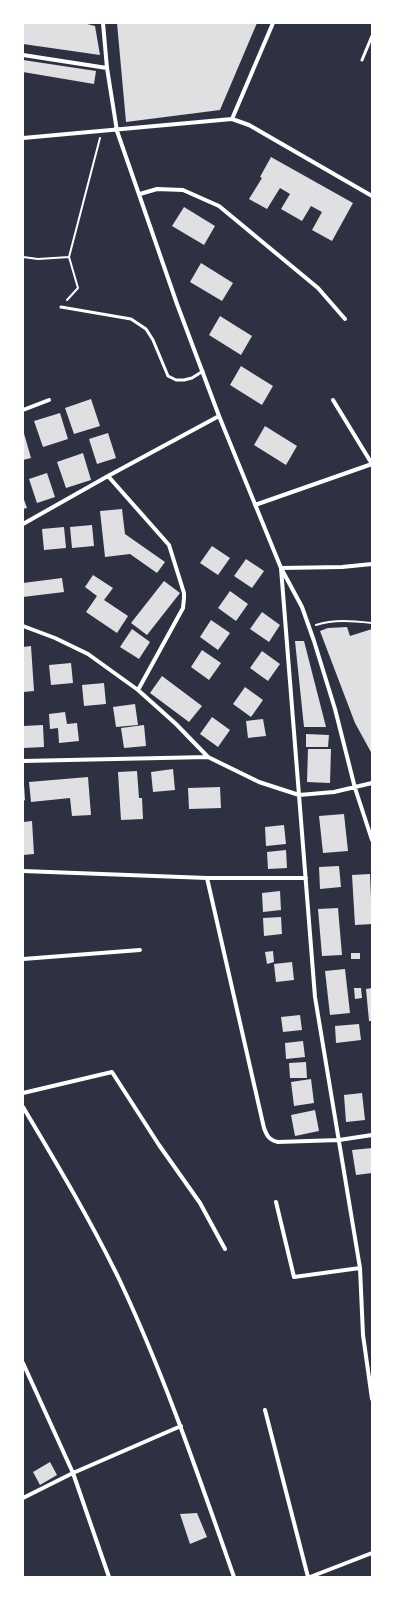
<svg xmlns="http://www.w3.org/2000/svg" width="395" height="1600" font-family="'Fira Sans Condensed',sans-serif">
  <rect width="100%" height="100%" fill="#2d3142"/>
  <path fill="#e0e0e3" d="M23,23H83L95,26L100,55L23,44Z
    M117,23H257L220,110L126,122Z
    M23,60L96,71L94,84L23,72Z
    M271,157L353,203L332,241L312,230L322,212L311,206L302,221L281,209L290,194L280,188L267,209L249,199L262,178L260,177Z
    M184,207L215,226L204,245L172,226Z
    M201,263L233,283L222,301L190,282Z
    M220,316L252,336L241,355L209,335Z
    M241,366L273,386L262,405L230,385Z
    M91,399L100,426L74,434L65,408Z
    M60,413L68,439L43,447L34,421Z
    M265,426L297,446L286,465L254,445Z
    M23,430L31,458L23,460Z
    M108,433L116,458L97,464L89,439Z
    M83,453L91,480L66,488L57,462Z
    M47,473L55,497L37,503L29,479Z
    M23,497L27,508L23,509Z
    M122,509L125,534L165,562L157,573L130,554L105,557L100,511Z
    M92,525L94,546L72,548L70,527Z
    M64,527L66,548L44,550L42,529Z
    M212,546L230,558L218,575L200,563Z
    M246,559L264,571L252,588L234,576Z
    M93,575L113,588L104,600L128,616L117,633L86,612L97,596L85,587Z
    M62,578L64,592L23,597V583Z
    M164,581L180,593L147,635L131,623Z
    M230,591L248,604L236,621L218,608Z
    M262,612L280,625L269,642L250,629Z
    M211,620L230,633L218,650L200,637Z
    M347,627L350,636L372,629V754L355,723L320,631L328,628Z
    M132,629L150,642L139,659L120,647Z
    M295,641H304L326,727H304Z
    M31,646L34,691L23,692V647Z
    M202,650L221,663L209,680L191,667Z
    M262,651L280,664L268,681L250,668Z
    M71,663L73,683L51,685L49,665Z
    M162,676L202,706L189,722L150,693Z
    M104,683L106,704L84,706L82,685Z
    M245,687L263,700L251,717L233,704Z
    M135,704L138,725L116,727L113,707Z
    M65,712L67,724L77,723L79,741L59,743L58,728L50,729L49,714Z
    M212,717L230,730L218,747L200,734Z
    M263,719L266,736L248,738L246,721Z
    M43,725L44,747L23,748V726Z
    M144,725L146,746L124,748L121,728Z
    M306,734L329,735L328,747H306Z
    M308,749H331L330,783L307,782Z
    M173,769L175,790L153,792L151,772Z
    M137,771L139,798H142L143,819L121,820L118,772Z
    M88,777L91,815L72,816L70,798L31,802L29,782Z
    M23,785H24L25,800L23,801Z
    M220,787L221,808L189,809L188,788Z
    M344,814L348,851L323,853L319,816Z
    M32,821L34,854L23,855V822Z
    M284,825L286,844L266,846L265,827Z
    M286,850L287,868L268,869L267,852Z
    M339,866L341,887L320,889L319,867Z
    M370,874L372,924L355,925L352,875Z
    M280,891L281,910L263,912L262,893Z
    M338,908L342,955L322,956L318,909Z
    M281,917L282,934L264,936L263,918Z
    M273,951L274,962L267,964L265,952Z
    M351,953H360V959H351Z
    M292,962L294,980L276,982L274,964Z
    M345,969L350,1013L330,1015L325,971Z
    M354,988H361L362,998L355,999Z
    M372,988V1021H369L366,989Z
    M300,1015L302,1030L283,1032L281,1017Z
    M359,1024L361,1040L336,1043L335,1026Z
    M303,1041L305,1057L286,1059L285,1043Z
    M306,1062L307,1078H290L289,1063Z
    M311,1079L314,1103L294,1106L291,1082Z
    M362,1093L365,1120L346,1122L344,1095Z
    M315,1110L319,1131L295,1136L291,1115Z
    M372,1148V1173L356,1175L352,1150Z
    M50,1462L57,1475L40,1485L33,1472Z
    M197,1513L207,1537L190,1544L180,1514Z"/>
  <g fill="none" stroke-linecap="round" stroke-linejoin="round">
    <path stroke="#fff" stroke-width="2" d="M23,257L38,259L69,257L78,288L67,300
      M69,257L100,138
      M316,625C334,619 353,621 372,623"/>
    <path stroke="#fff" stroke-width="3" d="M362,60L372,36
      M61,307L131,319L146,329L153,340L168,376L176,380H184L192,378L203,371"/>
    <path stroke="#fff" stroke-width="4" d="M103,23L107,68L117,131L177,304L219,416L281,568L315,997L360,1268L363,1335L372,1399
      M23,55L107,68
      M232,119L273,23
      M23,138L232,119L249,125L372,196
      M140,194L157,189L183,190L219,206L318,288L345,319
      M333,400L372,464
      M23,410L49,400
      M108,476L169,545L184,593V598L183,608L138,690
      M255,505L372,464
      M23,524L108,476L219,416
      M372,564L342,567L281,568L302,607L314,641L335,709L355,788L372,840
      M23,626L55,638L88,654L138,690L176,724L208,757
      M23,761L208,757L259,782L299,795L334,792L372,783
      M23,871L207,878H306
      M207,878L264,1128C267,1136 269,1140 278,1142L339,1140L372,1135
      M23,959L140,950
      M23,1093L112,1072L159,1145L200,1203L225,1249
      M23,1107C57,1164 91,1221 120,1281C165,1377 199,1477 234,1577
      M276,1202L294,1277L360,1268
      M23,1363L73,1473L109,1577
      M265,1410L308,1577
      M23,1498L73,1473L181,1426
      M310,1577L372,1553"/>
  </g>
  <rect width="395" height="1600" fill="none" stroke="#ffffff" stroke-width="48"/>
</svg>
